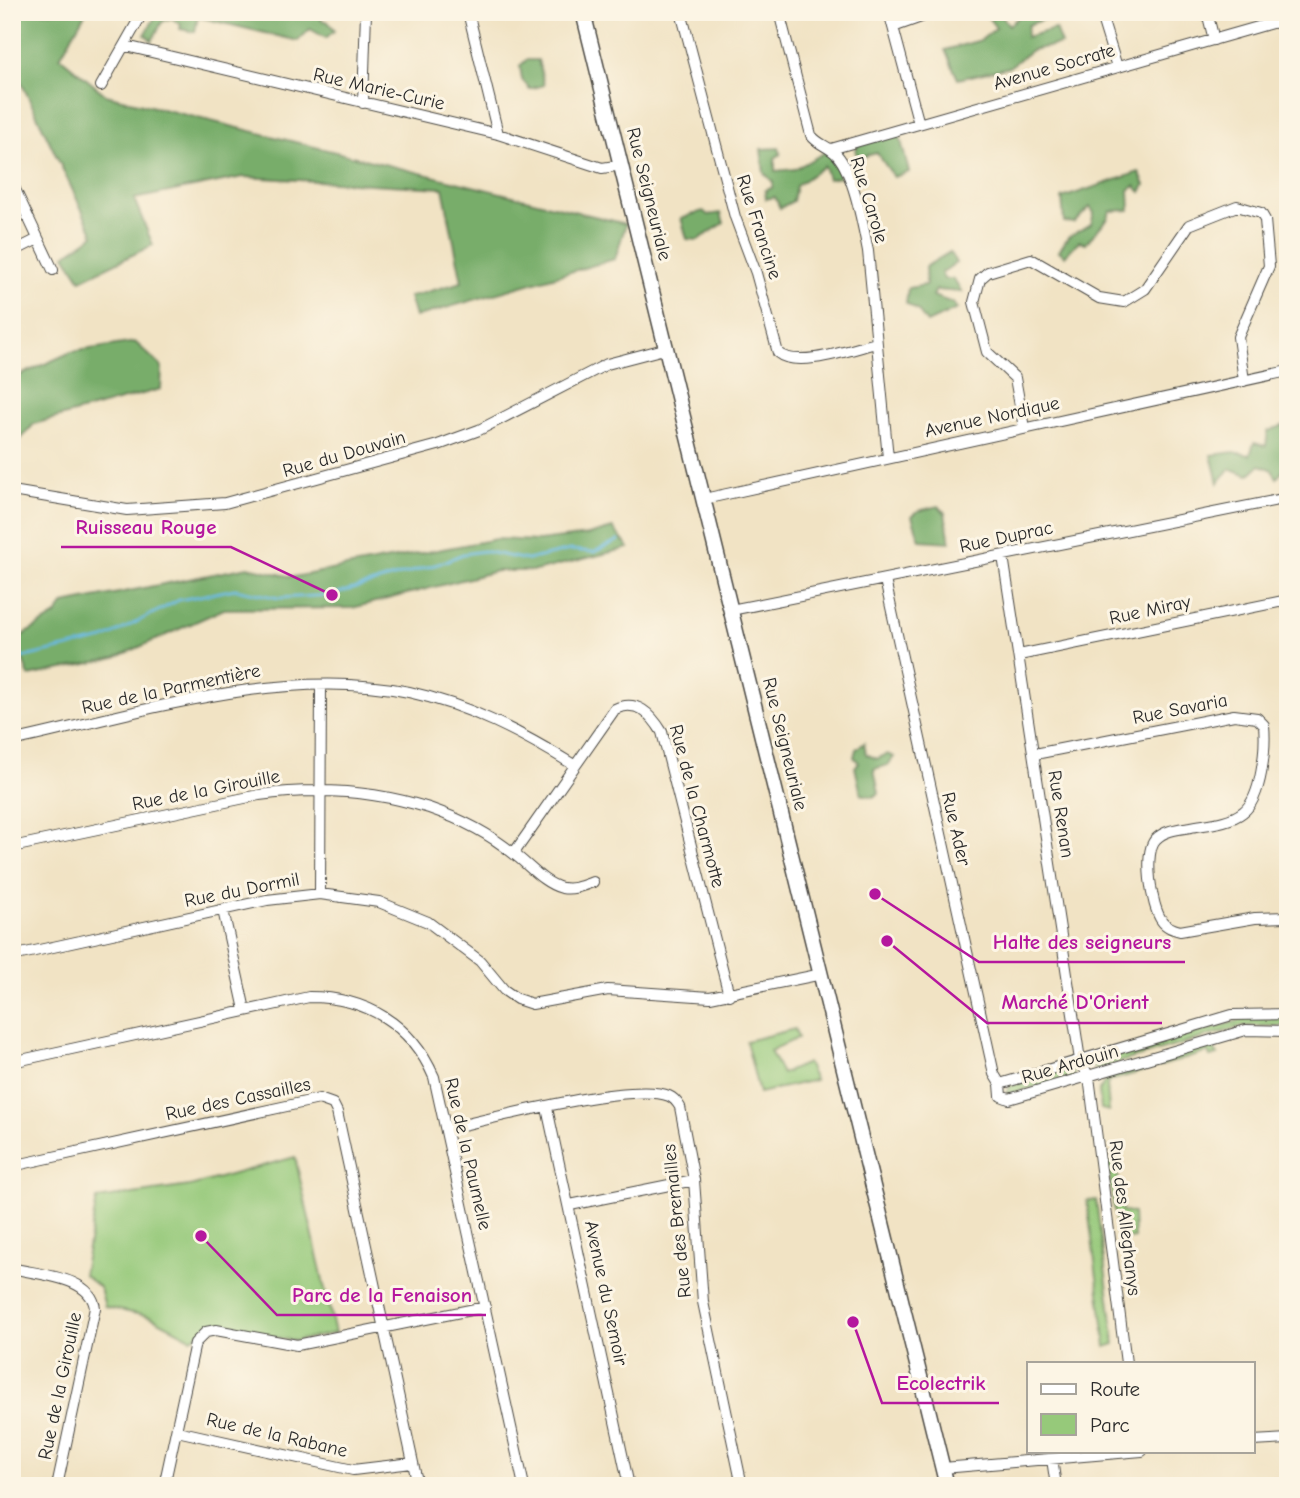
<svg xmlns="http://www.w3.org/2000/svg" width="1300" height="1498" font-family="'Comic Neue',sans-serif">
  <rect width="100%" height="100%" fill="#fcf5e5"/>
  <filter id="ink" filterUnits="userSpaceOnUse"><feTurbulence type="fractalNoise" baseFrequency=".0143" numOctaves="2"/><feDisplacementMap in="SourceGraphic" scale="14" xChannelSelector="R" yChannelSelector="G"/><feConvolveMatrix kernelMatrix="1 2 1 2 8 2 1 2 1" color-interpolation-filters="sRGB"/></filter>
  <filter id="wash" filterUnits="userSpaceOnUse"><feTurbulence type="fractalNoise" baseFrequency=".00686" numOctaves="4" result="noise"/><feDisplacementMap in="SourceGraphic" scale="28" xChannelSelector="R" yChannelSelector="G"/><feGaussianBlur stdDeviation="1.57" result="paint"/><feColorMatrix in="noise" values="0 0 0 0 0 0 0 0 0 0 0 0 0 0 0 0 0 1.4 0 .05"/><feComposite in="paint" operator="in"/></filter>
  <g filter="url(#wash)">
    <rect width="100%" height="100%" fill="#f1e3c4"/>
    <path fill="#96c97a" stroke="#607a52" stroke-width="2" d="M1249,1018L1288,1019V1026H1243L1096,1069L1091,1066L1094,1062Z
      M795,1029L798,1038L770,1051L782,1074L807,1063L815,1080L759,1093L746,1041Z
      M1211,1045L1218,1055L1210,1057L1208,1052L1109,1081L1107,1085L1109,1111L1101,1109L1099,1091L1107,1077Z
      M1071,1068L1075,1070L1073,1076L1010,1094L1006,1092L1010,1086Z
      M295,1157L335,1333L295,1341L214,1326L191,1338L151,1317L105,1307L100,1288L83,1274L97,1199L190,1186Z
      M1116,1159L1122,1212L1133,1213L1134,1238L1118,1240L1108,1164Z
      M1096,1200L1115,1344L1106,1347L1087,1201Z"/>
    <path fill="#78ad6a" stroke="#526c4a" stroke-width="2" d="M12,12H86L60,57L106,95L626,224L615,259L415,317L409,297L462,282L443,188L243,177L134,199L153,245L81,280L65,255L94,235L12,63Z
      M158,12H323L321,20L328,22L335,30L326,38L310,29L298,41L198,17L195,32L180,29L181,24L171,18L162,22L152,41L145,35Z
      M984,12H999L1009,25L1025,12H1062L1028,25L1026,37L1055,29L1061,44L1032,50L1009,67L958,79L945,50L981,40L996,28Z
      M526,60H538L544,85L530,89L522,80L520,66Z
      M899,133L909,172L894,177L877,153L862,157L856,154L857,145Z
      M779,148L781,154L775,158V171L795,169L831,149L840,177L828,179L824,166L796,186L793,201L780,208L775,197L766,199L765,190L772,188L773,182L764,173L761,149Z
      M1139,172L1145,185L1141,192L1135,186L1129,190L1130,210L1110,211L1108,218L1086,243L1079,241L1065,256L1059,251L1068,237L1091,224L1094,213L1090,207L1074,223L1064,222L1062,198Z
      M703,211L708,215L721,213L724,223L698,240L687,239L681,218Z
      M950,252L956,263L941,273L944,279H953L962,292L936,290L933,296L953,303L957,309L927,323L918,311L906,303L908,288L926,285L925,267Z
      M135,342L162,367L161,389L34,424L12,449V379L71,352Z
      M1285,425L1288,464L1277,478L1271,469L1260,465L1249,475L1230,469L1218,483L1211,455L1234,452L1250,455L1254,443L1266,446L1268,431Z
      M939,506L945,513L950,542L920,540L912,516L918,511Z
      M613,528L629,548L535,571H497L352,608L224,609L115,658L29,676L15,640L56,615L64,604L248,567L293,577L496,539L539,541L588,535Z
      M864,743L866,754L877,759L887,754L894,757L888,765L874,769L879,793L873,797L861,794L855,767L859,763L854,757L856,749Z"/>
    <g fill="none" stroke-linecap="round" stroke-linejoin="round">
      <path stroke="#69bae4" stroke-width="2.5" d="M12,660L104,639L179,600L235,589L279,598L332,595L438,564L463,554L483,551L527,560L570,550L594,552L619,540"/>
    </g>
  </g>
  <g filter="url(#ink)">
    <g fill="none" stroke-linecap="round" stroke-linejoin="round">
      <defs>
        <path id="street" d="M468,12L498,134
          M681,12L735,217L756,273L778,353C797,369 852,349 876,343
          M779,12L811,135C818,145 829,146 837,155C854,174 863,226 868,251L888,458
          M889,12L919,124
          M1100,12L1117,67
          M1207,12L1214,40
          M893,27L935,12
          M126,46L498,134L602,168L622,165
          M101,86L143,12
          M363,103L366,12
          M831,149L1272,23L1288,22
          M12,183L53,270
          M12,252L38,239
          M1024,428L1015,378L987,352L974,302L980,279L988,272L1031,259L1099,298L1124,302L1145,289L1189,225L1237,206L1261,213L1265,220L1269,266L1238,337L1244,381
          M12,491L127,510L225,503L438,445L479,430L607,364L668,348
          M704,499L1288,371
          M1003,556L1080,1060L1089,1077L1126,1363
          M885,580L994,1074L1000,1084
          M731,610L1288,498
          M1019,655L1288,600
          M12,741C140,713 279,666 409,692C469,705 522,733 574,765
          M1035,754L1234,715L1257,718L1264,725C1266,747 1262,798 1243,812C1229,823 1207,824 1191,827C1179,829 1165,830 1156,839C1143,851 1151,907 1162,921C1166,927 1173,929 1180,931L1255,918L1288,917
          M12,847L259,795C317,787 373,790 429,808C458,818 490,834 514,854C529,865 543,883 562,888C573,890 582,886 593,882
          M514,853L615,709C637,699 651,714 662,732L729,995
          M320,894L321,685
          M223,910L245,1010
          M12,956L267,900L320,894L379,902L428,922L480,961L504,990L517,999L532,1004L608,990L710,997L822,974
          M12,1062L309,997C366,997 411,1024 434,1077L524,1486
          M1000,1084L1001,1096L1009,1099L1246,1030L1288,1031
          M1000,1084L1232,1015L1288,1014
          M547,1108L629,1486
          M446,1129C490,1119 633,1081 669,1096C674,1098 677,1102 680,1107L694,1180L703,1302L742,1486
          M12,1166L319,1099L333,1104L337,1112L418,1486
          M570,1205L694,1180
          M12,1268C38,1275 91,1276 95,1308L57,1486
          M177,1431L353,1470L412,1463
          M1253,1441L1288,1439
          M1052,1459L1056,1486
          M943,1468L1142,1451
          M164,1486L195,1343L206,1332L216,1330L297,1345L485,1307"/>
        <path id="secondary" d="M583,12L947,1486"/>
      </defs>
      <use href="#street" stroke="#494742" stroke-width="12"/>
      <use href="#secondary" stroke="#494742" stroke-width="17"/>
      <use href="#street" stroke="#fff" stroke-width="10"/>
      <use href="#secondary" stroke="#fff" stroke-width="14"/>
    </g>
  </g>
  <g text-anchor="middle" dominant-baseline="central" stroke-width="6" stroke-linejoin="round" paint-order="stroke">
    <g font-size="19" fill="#2b2b2b" stroke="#fcf5e5">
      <text transform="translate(1054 67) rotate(-16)">Avenue Socrate</text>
      <text transform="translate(379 89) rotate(13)">Rue Marie-Curie</text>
      <text transform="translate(649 194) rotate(76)">Rue Seigneuriale</text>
      <text transform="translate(869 200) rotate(73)">Rue Carole</text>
      <text transform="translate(759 227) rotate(72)">Rue Francine</text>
      <text transform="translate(992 417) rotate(-12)">Avenue Nordique</text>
      <text transform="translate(344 454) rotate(-16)">Rue du Douvain</text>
      <text transform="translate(1006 537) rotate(-12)">Rue Duprac</text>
      <text transform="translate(1150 610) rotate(-12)">Rue Miray</text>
      <text transform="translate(171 689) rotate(-12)">Rue de la Parmentière</text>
      <text transform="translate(1180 709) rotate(-11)">Rue Savaria</text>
      <text transform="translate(785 744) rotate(76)">Rue Seigneuriale</text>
      <text transform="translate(206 790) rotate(-11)">Rue de la Girouille</text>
      <text transform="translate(697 806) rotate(75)">Rue de la Charmotte</text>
      <text transform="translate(1061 814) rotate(81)">Rue Renan</text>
      <text transform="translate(956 829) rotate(77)">Rue Ader</text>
      <text transform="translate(242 890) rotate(-11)">Rue du Dormil</text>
      <text transform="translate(1070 1064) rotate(-16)">Rue Ardouin</text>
      <text transform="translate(238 1099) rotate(-12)">Rue des Cassailles</text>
      <text transform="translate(468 1154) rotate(77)">Rue de la Paumelle</text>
      <text transform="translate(1125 1218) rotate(83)">Rue des Alleghanys</text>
      <text transform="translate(677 1221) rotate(-96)">Rue des Bremailles</text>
      <text transform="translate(606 1293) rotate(78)">Avenue du Semoir</text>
      <text transform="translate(60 1386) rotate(-78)">Rue de la Girouille</text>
      <text transform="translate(277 1435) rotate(13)">Rue de la Rabane</text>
    </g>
  </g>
  <path fill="none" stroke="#b5179e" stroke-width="2.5" d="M332 595L231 547H61M875 894L979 962H1185M887 941L987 1023H1162M201 1236L277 1315H486M853 1322L882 1403H999"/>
  <g fill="#b5179e" stroke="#fcf5e5" stroke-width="2.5">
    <circle cx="332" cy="595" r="7"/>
    <circle cx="875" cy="894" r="7"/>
    <circle cx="887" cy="941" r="7"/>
    <circle cx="201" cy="1236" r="7"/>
    <circle cx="853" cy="1322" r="7"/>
  </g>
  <g font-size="21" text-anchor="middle" font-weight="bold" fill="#b5179e" stroke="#fcf5e5" stroke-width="6" stroke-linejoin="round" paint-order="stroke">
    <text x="146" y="534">Ruisseau Rouge</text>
    <text x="1082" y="949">Halte des seigneurs</text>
    <text x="1075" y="1009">Marché D'Orient</text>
    <text x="382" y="1302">Parc de la Fenaison</text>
    <text x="941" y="1390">Ecolectrik</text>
  </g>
  <rect width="1300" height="1498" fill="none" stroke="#fcf5e5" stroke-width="42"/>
  <rect x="1027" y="1362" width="228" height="91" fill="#fcf5e5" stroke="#a8a49b" stroke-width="2"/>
  <rect x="1041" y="1384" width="35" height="10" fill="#ffffff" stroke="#a8a49b" stroke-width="2"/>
  <text x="1090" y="1396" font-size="21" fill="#2b2b2b">Route</text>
  <rect x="1041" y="1414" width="35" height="21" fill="#96c97a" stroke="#a8a49b" stroke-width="2"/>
  <text x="1090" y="1432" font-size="21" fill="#2b2b2b">Parc</text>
</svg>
